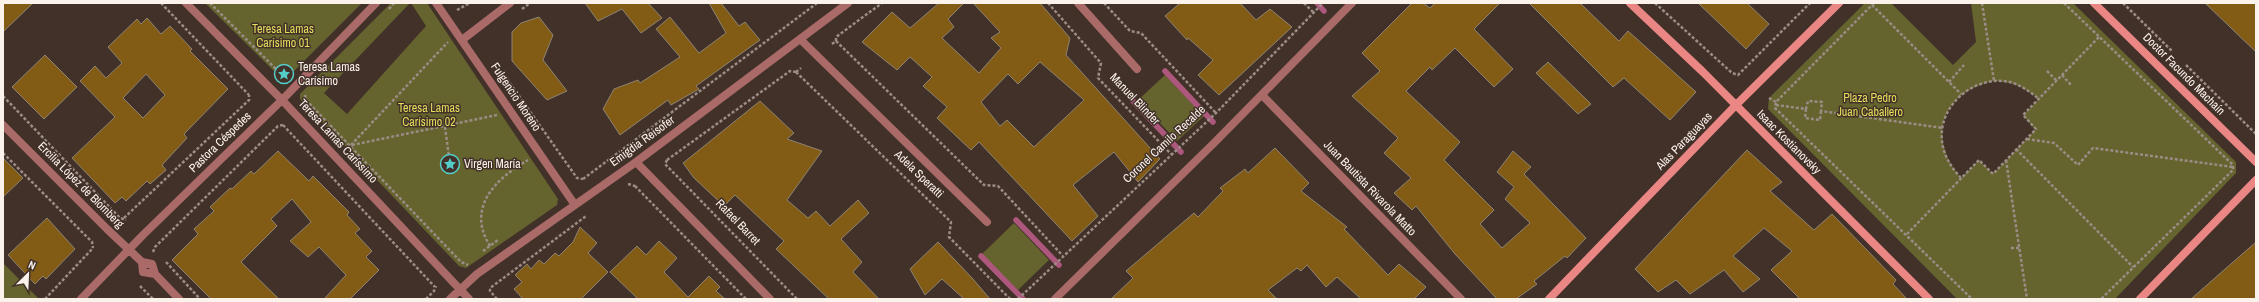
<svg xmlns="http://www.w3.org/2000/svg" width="2259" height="302" font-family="'Archivo Narrow',sans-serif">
  <rect width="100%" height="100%" fill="#413129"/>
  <path fill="#65632e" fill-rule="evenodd" d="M205,3H362L286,79H282Z
    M391,3H410L324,93L347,114L426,26L411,3H427L558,199L557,205L466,268L459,266L300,99V94Z
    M1865,3H1891L1953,65L1976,42L1971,3H2073L2236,162V173L2115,299H1957L1768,109L1769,98ZM1994,81C2013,82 2024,87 2039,99L2023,115L2035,130L1993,174L1979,160L1961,178C1926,137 1942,92 1994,81Z
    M1165,75L1204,116L1177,141L1138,100Z
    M1014,223L1049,260L1018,290L982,254Z
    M3,263L39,299H3Z"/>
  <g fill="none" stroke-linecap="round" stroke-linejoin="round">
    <path stroke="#ad577d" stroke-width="5.5" d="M1317,3L1324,11
      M1165,71L1213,122
      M1133,101L1181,152
      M1016,220L1059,265
      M981,256L1023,299"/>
  </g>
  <path fill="#825c15" stroke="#8e8372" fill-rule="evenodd" d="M3,3H33L3,32Z
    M585,3H648L662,18L641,33L622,9L598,21Z
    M709,3H721L739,26L745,22L760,40L696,86L699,89L671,105L668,100L620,135L603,109L614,89L638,80L640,83L680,57L656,29L670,17L699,53L726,33Z
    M939,3H964L948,19L954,27L942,38L979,73L1001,48L991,38L1000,32L973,3H1040L1070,38L1066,55L1160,159L1138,182L1114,152L1073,185L1098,216L1072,241L979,142L971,150L937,118L947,107L923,86L932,77L910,57L897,70L862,42L892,12L910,28ZM1040,62L1084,100L1034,147L1007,120L1000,126L981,102L1008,74L1018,84Z
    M1180,3H1240L1256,20L1270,9L1292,27L1219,95L1198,75L1213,60L1188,38L1187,40L1165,16Z
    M1412,3H1423L1430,8L1435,3H1500L1474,29L1513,69L1494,87L1455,48L1432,70L1430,67L1406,91L1460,142L1444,160L1494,210L1480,224L1502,248L1530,223L1505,199L1514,187L1497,172L1513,151L1531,167L1524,174L1586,238L1567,258L1565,256L1534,281L1537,284L1516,299H1497L1455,254L1416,206L1412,210L1394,193L1411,178L1384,153L1398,138L1352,96L1380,71L1362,53Z
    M1529,3H1580L1619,41L1628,31L1696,92L1670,120L1624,78L1613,87Z
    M1698,3H1747L1769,24L1746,49Z
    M2205,3H2256V52Z
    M539,17L553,35L543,60L567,91L547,100L512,61V32L521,23Z
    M147,18L161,34L170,26L192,49L190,51L228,89L184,134L187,138L162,165L166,170L150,184L147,181L126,201L122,197L115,203L72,158L115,117L80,81L95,66L106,78L122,63L108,47L137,19L141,24ZM146,74L165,95L143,118L123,98Z
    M45,55L77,87L44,119L12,87Z
    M1548,62L1591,104L1578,114L1536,73Z
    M760,101L794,133L787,139L822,151L787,200L808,218L816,211L830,226L858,200L869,213L841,239L862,262L853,272L879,299H829L776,249L784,241L735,195L724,206L694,178L683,163Z
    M1275,148L1309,183L1301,191L1347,227L1344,229L1388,275L1399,264L1426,287L1414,299H1361L1337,277L1326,287L1307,265L1301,271L1297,268L1268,290L1277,299H1111L1133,278L1126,271L1194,213L1198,217L1223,191L1220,188L1245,169L1248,173Z
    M1747,150L1782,182L1770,191L1814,230L1832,214L1896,280L1893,284L1907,299H1800L1771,270L1792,251L1764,228L1733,256L1760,279L1743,292L1724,270L1690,294L1676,280L1658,292L1635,269Z
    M278,151L309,181L313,176L349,212L347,215L360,229L355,233L372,251L366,257L379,270L350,299H324L346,275L319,247L308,257L290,241L311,222L292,199L271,219L277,226L241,262L279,299H211L172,260L198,234L194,229L214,211L210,207L230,188L232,189L251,171L254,174Z
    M3,158L23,178L3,197Z
    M47,218L75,249L46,279L43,276L35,284L8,255Z
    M580,227L597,243L588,253L608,272L581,299H523L514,289L522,282L515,275L527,264L531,269L539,260L544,264L555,253L559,256L573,242Z
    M659,241L677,258L664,272L688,297L709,276L720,287L716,291L725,299H638L610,272L637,246L646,255Z
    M938,242L973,279L990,299H964L942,279L925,295L910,269Z
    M2256,242V299H2191L2224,270Z"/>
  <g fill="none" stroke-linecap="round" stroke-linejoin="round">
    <path stroke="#9b8d86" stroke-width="2.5" stroke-dasharray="3 2" stroke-linecap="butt" d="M161,3L249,95
      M210,3L283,76H286
      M1048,3L1101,63L1098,78L1171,154
      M1104,3L1130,31L1141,33L1216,113
      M1304,3L1314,13
      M1655,3L1732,73L1738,75L1810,3
      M1874,3L1776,102L1775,108L1972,299
      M1982,3L1994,81
      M2064,3L2233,165V170L2101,299
      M2123,3L2173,52
      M1872,5L1961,94
      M389,9L394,3
      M522,9L530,3
      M457,10L470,3
      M836,41L984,185L998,186L1063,256
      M832,44L836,41V37L882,3
      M2186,65L2256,134
      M2047,71L2057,81
      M796,72L951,222L949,237L1010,299
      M796,72L801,68
      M2062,75L2071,85
      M507,79L577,178L583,179
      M1949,82L1964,65
      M305,95L306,100L461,262L468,265
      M3,96L120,218L126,220
      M1769,98L1776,102
      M1776,105L1806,109L1808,101L1822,102L1821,111L1943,128
      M1806,109L1805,118L1820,120L1821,111
      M283,125L435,287
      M445,127L450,164
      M2027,139L2054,143L2078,165L2093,148L2233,167
      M351,145L448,42
      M352,145L497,115
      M2016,149L2133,267
      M3,153L92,242L93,248
      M667,160L665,164L797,299
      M667,160L790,71L796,72
      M2006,160L2027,299
      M1961,178C1953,169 1946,160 1943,147C1934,108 1973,74 2010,82C2021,85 2030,92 2039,99
      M583,179L817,3
      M628,184L635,186
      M635,186L746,299
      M124,218L249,100V95
      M1907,234L1979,160L1993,174L2036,129L2023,115L2099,37
      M490,246C466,208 495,179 528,160
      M2011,248H2020
      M483,251L498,240
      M153,252L155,247L278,126L283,125
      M166,262L200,299
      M140,286L153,299
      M45,299L93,248
      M426,299L434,291L436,286
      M497,299L490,291V288L586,216
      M1018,299L1216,113L1323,3"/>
    <path stroke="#a96a68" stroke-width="8" d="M186,3L282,100L469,299
      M436,3L575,205
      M1078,3L1137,69
      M800,39L987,222
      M462,40L510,3
      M1262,95L1461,299
      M3,125L107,229L142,262L152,264L155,274L179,299
      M636,162L770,299
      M142,262L143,272L155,274
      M81,299L143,235L282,100L376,3
      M450,299L477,274L636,162L848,3
      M1055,299L1216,141L1352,3"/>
    <path stroke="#ea8684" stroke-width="8" d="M1630,3L1703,72L1929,299
      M2094,3L2256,162
      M1549,299L1735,106L1839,3
      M2140,299L2256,180"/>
  </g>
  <defs>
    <symbol id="sight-ring" viewBox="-11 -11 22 22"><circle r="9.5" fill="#413129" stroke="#54cdc8" stroke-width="1.5"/><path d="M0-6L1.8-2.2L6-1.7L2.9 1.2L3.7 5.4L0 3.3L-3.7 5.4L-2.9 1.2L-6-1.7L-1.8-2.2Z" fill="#54cdc8"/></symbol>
  </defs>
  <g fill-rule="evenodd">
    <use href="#sight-ring" x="273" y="63" width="22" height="22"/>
    <use href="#sight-ring" x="439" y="153" width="22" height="22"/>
  </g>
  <g text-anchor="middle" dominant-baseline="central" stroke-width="3" stroke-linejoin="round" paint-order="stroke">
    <g font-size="12" fill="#e6df5c" stroke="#413129">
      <text x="283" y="29">Teresa Lamas<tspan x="283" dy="14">Carísimo 01</tspan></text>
      <text x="1870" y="98">Plaza Pedro<tspan x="1870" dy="14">Juan Caballero</tspan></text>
      <text x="429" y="108">Teresa Lamas<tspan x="429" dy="14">Carísimo 02</tspan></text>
    </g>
    <g font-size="12" fill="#fcf2ec" stroke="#413129" text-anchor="start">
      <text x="298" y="67">Teresa Lamas<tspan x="298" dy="14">Carísimo</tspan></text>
      <text x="464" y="164">Virgen María</text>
    </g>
    <g font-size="12" fill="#fcf2ec" stroke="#413129">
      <text transform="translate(2184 74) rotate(45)">Doctor Facundo Machaín</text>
      <text transform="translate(516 97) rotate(56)">Fulgencio Moreno</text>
      <text transform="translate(1135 99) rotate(46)">Manuel Blinder</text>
      <text transform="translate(338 141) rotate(47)">Teresa Lamas Caríssimo</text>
      <text transform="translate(642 141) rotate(-36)">Emigdia Reisofer</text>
      <text transform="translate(1684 141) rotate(-46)">Alas Paraguayas</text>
      <text transform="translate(220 142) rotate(-44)">Pastora Céspedes</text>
      <text transform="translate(1789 142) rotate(45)">Isaac Kostianovsky</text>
      <text transform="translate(1164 144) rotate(-43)">Coronel Camilo Recalde</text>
      <text transform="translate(919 174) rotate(44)">Adela Speratti</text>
      <text transform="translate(81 185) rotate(45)">Ercilia López de Blomberg</text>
      <text transform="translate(1370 188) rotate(46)">Juan Bautista Rivarola Matto</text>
      <text transform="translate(738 222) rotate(46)">Rafael Barret</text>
    </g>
  </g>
  <rect width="2259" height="302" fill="none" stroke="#fcf2ec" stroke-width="8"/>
  <g transform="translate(28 274) rotate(24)" stroke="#413129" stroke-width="3" paint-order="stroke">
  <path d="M0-3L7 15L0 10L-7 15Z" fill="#fcf2ec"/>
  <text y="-6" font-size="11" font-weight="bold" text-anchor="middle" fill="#fcf2ec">N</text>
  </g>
</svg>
